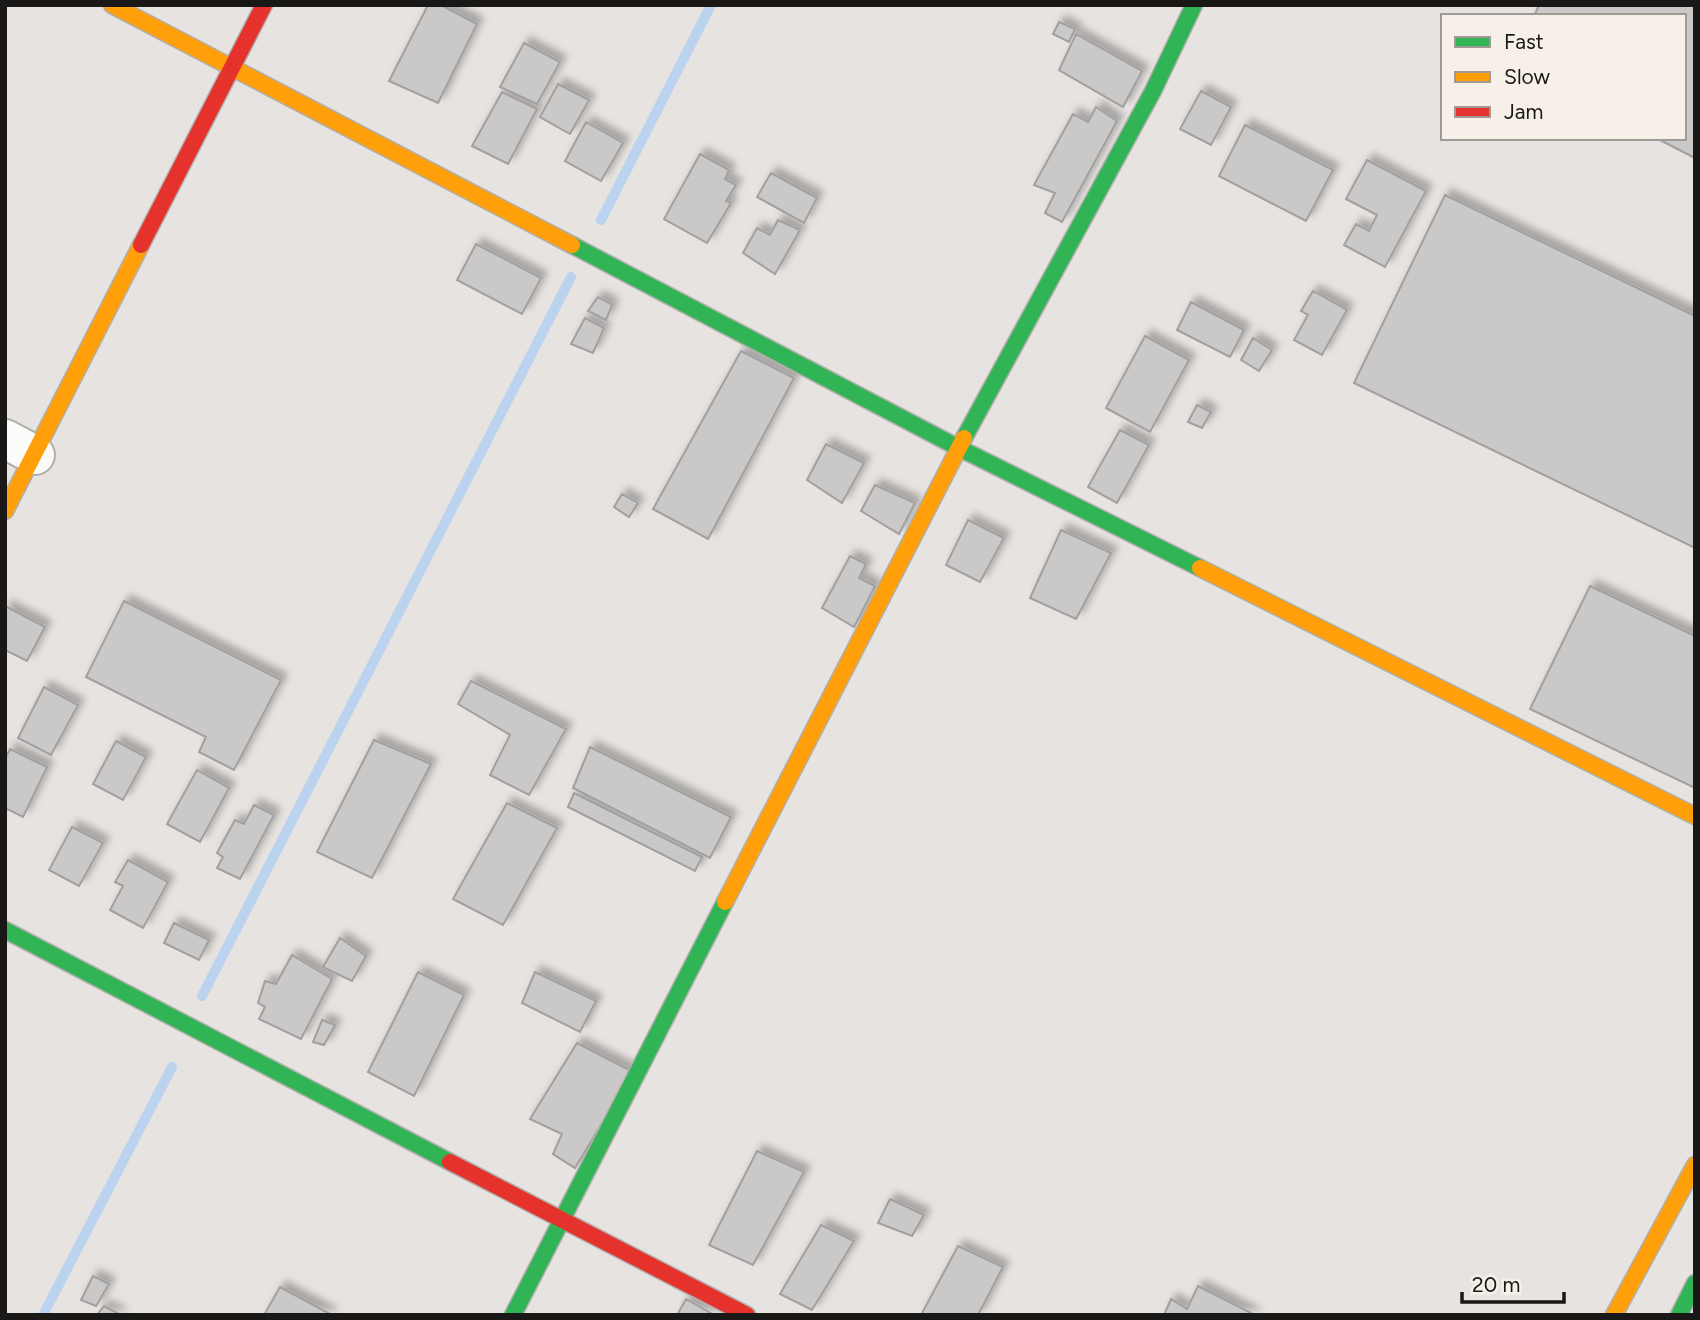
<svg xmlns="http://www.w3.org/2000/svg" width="1700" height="1320" font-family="Figtree,sans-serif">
  <defs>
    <filter id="shadow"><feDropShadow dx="6" dy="-6" stdDeviation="3.5" flood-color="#0004"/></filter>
  </defs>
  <rect width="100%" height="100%" fill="#e6e3e0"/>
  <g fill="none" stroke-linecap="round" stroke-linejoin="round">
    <path stroke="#bcd3ef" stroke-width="10" d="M601,220L711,5
      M202,996L571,277L558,302
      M43,1315L172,1067"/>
  </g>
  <path fill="#cac9c8" stroke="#a19f9f" stroke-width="2" filter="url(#shadow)" d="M428,5H441L477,24L438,103L389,81Z
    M1539,5H1695V158L1656,138H1684V16H1534Z
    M1059,22L1075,29L1069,42L1053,34Z
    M1076,34L1142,71L1123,107L1059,70Z
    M524,43L560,62L537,104L500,87Z
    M558,84L589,100L570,134L540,117Z
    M1201,91L1231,107L1211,145L1180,129Z
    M502,92L537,109L508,164L472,146Z
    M1096,107L1117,121L1062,222L1045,213L1055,193L1034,185L1073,114L1088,122Z
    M586,122L623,143L601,181L565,161Z
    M1245,125L1333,170L1306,221L1219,176Z
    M700,154L729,170L725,179L736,185L726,201L731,203L707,243L664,219Z
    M1367,160L1426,191L1385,267L1344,245L1356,224L1369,231L1377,215L1346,199Z
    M771,173L817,198L804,223L757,197Z
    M1445,195L1695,316V548L1354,383Z
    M778,220L800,230L775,274L743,253L757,228L770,235Z
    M476,244L541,278L522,314L457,280Z
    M1313,291L1347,310L1322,355L1294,340L1308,315L1301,311Z
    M598,297L612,305L606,320L588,311Z
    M1191,302L1244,330L1230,357L1177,330Z
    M585,318L604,328L593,353L571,344Z
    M1145,336L1189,360L1150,432L1106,408Z
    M1253,338L1272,350L1259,371L1241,360Z
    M741,351L794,378L708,539L653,509Z
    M1197,405L1211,412L1202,428L1188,422Z
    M1120,430L1149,445L1117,503L1088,487Z
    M826,444L864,463L842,503L807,480Z
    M875,485L915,503L899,534L861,511Z
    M622,494L638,503L629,517L614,507Z
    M968,520L1004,538L980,582L946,565Z
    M1061,530L1111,553L1076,619L1030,598Z
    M850,556L866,564L859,578L875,586L854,627L822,608Z
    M1590,586L1695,636V788L1530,709Z
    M124,601L281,680L234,770L199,752L206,737L86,677Z
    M5,606L45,627L27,661L5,650Z
    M471,681L566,729L529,795L490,775L510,735L458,704Z
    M44,687L78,705L51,755L18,738Z
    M374,740L431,764L372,878L317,852Z
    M116,741L146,757L123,800L93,784Z
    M590,747L731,817L710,858L573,788Z
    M10,749L47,767L23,817L5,808V759Z
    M197,770L229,788L200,842L167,824Z
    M574,793L702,857L695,871L568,807Z
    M507,803L557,828L503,925L453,899Z
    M254,805L274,815L240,879L217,868L223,857L217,853L235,820L244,824Z
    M72,827L103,843L79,886L49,870Z
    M128,860L168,882L143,928L110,910L123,886L115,882Z
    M174,923L209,940L199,960L164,943Z
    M340,938L366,956L352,981L323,967Z
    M292,955L332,979L301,1039L259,1019L265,1007L258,1003L265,981L276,984Z
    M418,972L464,995L414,1096L368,1072Z
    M535,972L596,1001L580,1032L522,1003Z
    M322,1020L335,1025L324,1045L313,1042Z
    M577,1043L633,1072L575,1168L553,1154L562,1134L530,1119Z
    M757,1151L804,1172L753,1265L709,1245Z
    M890,1199L924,1215L912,1236L878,1223Z
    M821,1225L854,1241L812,1310L780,1294Z
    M958,1246L1003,1267L978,1315H921Z
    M93,1276L109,1284L96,1306L81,1300Z
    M1198,1286L1255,1315H1164L1171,1299L1187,1309Z
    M280,1287L332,1315H264Z
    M686,1299L714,1315H677Z
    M104,1306L121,1315H97Z"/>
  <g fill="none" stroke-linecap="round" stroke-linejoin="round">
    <defs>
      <path id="street" d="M5,439L35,455"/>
      <path id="fast" d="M572,245L959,448L1200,568
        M964,438L1153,91L1194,5
        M5,930L450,1162
        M513,1315L725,902
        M1679,1315L1695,1283"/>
      <path id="slow" d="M112,5L572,245
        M5,511L141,245
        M1200,568L1695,816
        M725,902L964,438
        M1614,1315L1695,1165"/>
      <path id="jam" d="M141,245L264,5
        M450,1162L747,1315"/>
    </defs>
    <use href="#street" stroke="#b1afac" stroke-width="42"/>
    <use href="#fast" stroke="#b1afac" stroke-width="19"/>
    <use href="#slow" stroke="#b1afac" stroke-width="19"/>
    <use href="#jam" stroke="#b1afac" stroke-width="19"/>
    <use href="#street" stroke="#fbfbfa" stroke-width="38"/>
    <use href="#fast" stroke="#30b455" stroke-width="16"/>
    <use href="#slow" stroke="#ff9f0a" stroke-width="16"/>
    <use href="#jam" stroke="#e5322d" stroke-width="16"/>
  </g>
  <rect width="1700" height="1320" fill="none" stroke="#1a1816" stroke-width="14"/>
  <rect x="1441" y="14" width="245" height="126" fill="#f7f0e9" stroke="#9f9a95" stroke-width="2"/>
  <rect x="1455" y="37" width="35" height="10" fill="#30b455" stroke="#9f9a95" stroke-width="2"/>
  <text x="1504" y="49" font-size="21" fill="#1a1816">Fast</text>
  <rect x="1455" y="72" width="35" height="10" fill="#ff9f0a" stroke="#9f9a95" stroke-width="2"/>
  <text x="1504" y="84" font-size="21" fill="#1a1816">Slow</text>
  <rect x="1455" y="107" width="35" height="10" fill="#e5322d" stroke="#9f9a95" stroke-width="2"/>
  <text x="1504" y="119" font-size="21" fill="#1a1816">Jam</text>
  <path d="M1462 1292v10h102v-10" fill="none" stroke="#1a1816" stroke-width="3.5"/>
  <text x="1472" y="1292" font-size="21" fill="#1a1816" stroke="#f7f0e9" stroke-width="5" paint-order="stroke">20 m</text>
</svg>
